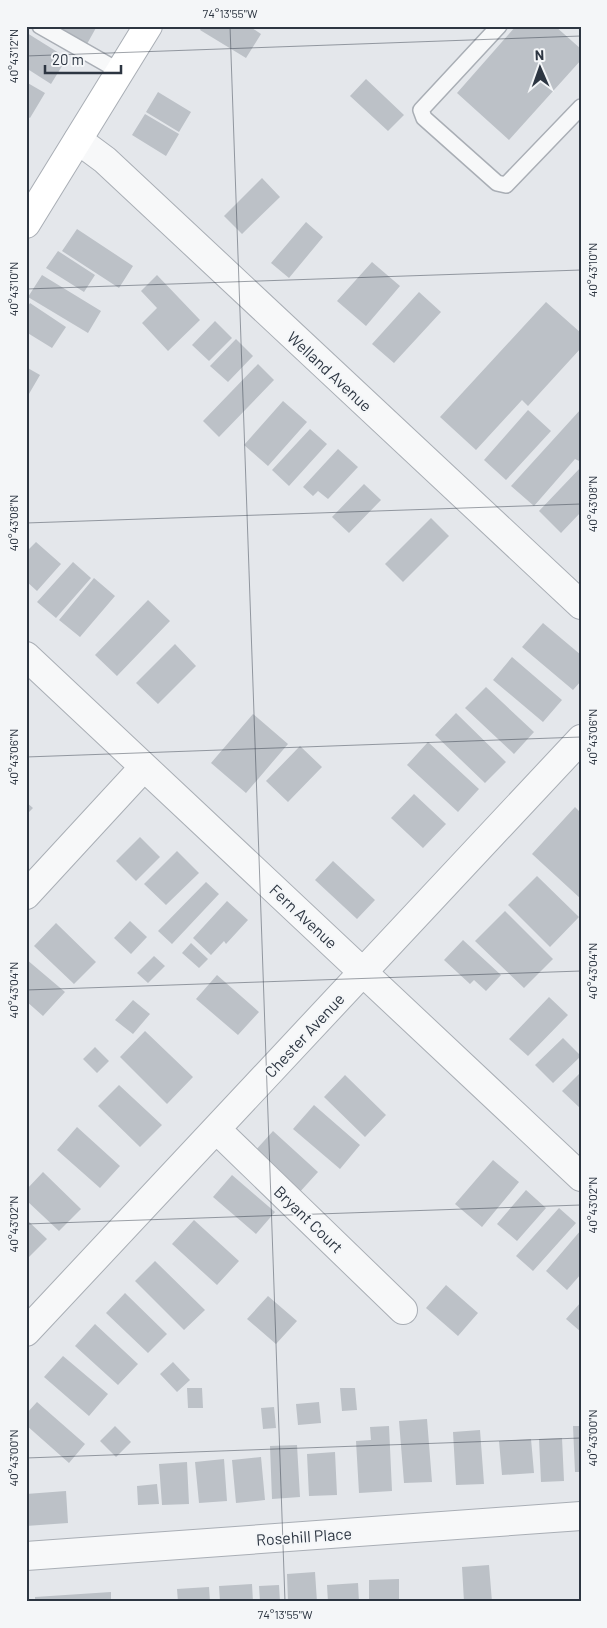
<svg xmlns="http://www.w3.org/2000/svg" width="607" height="1628" font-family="Barlow,sans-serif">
  <rect width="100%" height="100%" fill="#e4e7eb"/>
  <path fill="#bcc1c7" d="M56,26H97L87,44Z
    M202,26H249L261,34L246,58L200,30Z
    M516,26H555L581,49V60L509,140L457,93Z
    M27,33L67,58L51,84L26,68Z
    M366,79L404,115L388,131L350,96Z
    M26,82L45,93L30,118L26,116Z
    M158,92L191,112L179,132L146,112Z
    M145,114L179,134L166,156L132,135Z
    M262,178L280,197L242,234L224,216Z
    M306,222L323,237L289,278L271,263Z
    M77,229L133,266L119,288L62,251Z
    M58,251L95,275L84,292L46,268Z
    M372,262L400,286L366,326L337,301Z
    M42,275L101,311L88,333L28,297Z
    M157,275L200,320L168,351L142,323L157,308L141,291Z
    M419,292L441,312L394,363L372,344Z
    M546,302L581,333V348L528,406L522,400L476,450L440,417Z
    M30,303L66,327L52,348L26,332V309Z
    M215,321L232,338L209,361L192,345Z
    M236,339L253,356L228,382L210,366Z
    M258,364L274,380L219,437L203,421Z
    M26,367L40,375L26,399Z
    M283,401L307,422L268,466L244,445Z
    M581,409V462L575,459L534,506L511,486Z
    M528,410L551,431L506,480L484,460Z
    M310,429L327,444L289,486L272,470Z
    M338,449L358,467L328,499L318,491L313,496L303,487Z
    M581,467V512L561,533L539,511Z
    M364,484L381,500L349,533L332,517Z
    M431,518L449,536L403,582L385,564Z
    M36,542L61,564L37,591L26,581V552Z
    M73,562L91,578L56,618L37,602Z
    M94,578L115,596L80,637L59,620Z
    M148,600L170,621L117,676L95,655Z
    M543,623L581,655V681L573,690L522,647Z
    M175,644L196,666L158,704L136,683Z
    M512,657L562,700L543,722L493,680Z
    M486,687L534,732L514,754L465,708Z
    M456,713L506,762L485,783L435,735Z
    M253,714L288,744L246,793L211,763Z
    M428,742L479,789L458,812L407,765Z
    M300,746L322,767L288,802L266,781Z
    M414,794L446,824L423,848L391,818Z
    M26,802L33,808L26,815Z
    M575,807L581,813V899L532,854Z
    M140,837L160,857L136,881L116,861Z
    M177,851L199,873L166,905L144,884Z
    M333,861L375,900L357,919L315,880Z
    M537,876L579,917L550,947L508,905Z
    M206,882L219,894L172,944L158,931Z
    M227,901L248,920L226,944L224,941L211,955L193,938Z
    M505,911L553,959L524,988L475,941Z
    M130,921L147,937L131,954L114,938Z
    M56,923L96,962L74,984L34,946Z
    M463,940L501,975L486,991L474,980L470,984L444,960Z
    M191,943L208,959L199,968L182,953Z
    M154,956L165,966L148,983L137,973Z
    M26,959L65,992L43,1016L26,1001Z
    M217,975L259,1012L238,1035L196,999Z
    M549,997L568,1015L528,1056L509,1039Z
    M133,1000L150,1014L133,1034L115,1020Z
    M145,1031L193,1077L167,1104L120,1057Z
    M563,1038L581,1056L553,1083L535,1065Z
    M95,1047L109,1061L97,1073L83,1059Z
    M581,1072V1109L562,1091Z
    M345,1075L386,1115L365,1137L324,1097Z
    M119,1085L162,1125L140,1147L98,1106Z
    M314,1105L360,1145L340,1169L293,1129Z
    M77,1127L120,1166L100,1188L57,1150Z
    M273,1131L318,1172L298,1194L253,1153Z
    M493,1160L519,1182L482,1227L455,1204Z
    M43,1172L81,1209L59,1231L26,1200V1190Z
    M232,1175L275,1212L256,1234L213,1197Z
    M526,1190L546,1208L517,1241L497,1224Z
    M559,1208L576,1223L533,1271L516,1256Z
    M26,1219L47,1239L26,1260Z
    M194,1220L239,1261L217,1285L172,1244Z
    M581,1230V1274L567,1290L546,1271Z
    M155,1261L205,1310L184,1330L135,1281Z
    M446,1285L478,1313L458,1336L426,1308Z
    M125,1293L167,1334L148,1353L106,1313Z
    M268,1296L297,1321L276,1344L247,1319Z
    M581,1302V1332L566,1319Z
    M95,1324L138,1364L118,1385L75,1346Z
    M63,1356L108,1394L89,1416L44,1377Z
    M173,1362L190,1380L177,1392L160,1374Z
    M187,1388H202L203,1408H188Z
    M340,1388H355L357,1410L342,1411Z
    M37,1402L85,1444L69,1463L26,1425V1414Z
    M319,1402L321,1423L298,1425L296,1404Z
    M274,1407L276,1428L263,1429L261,1408Z
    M427,1419L432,1482L404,1483L399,1421Z
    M115,1426L131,1442L116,1457L100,1441Z
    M389,1426L392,1491L359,1493L356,1441L371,1440L370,1427Z
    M573,1426H581V1472H575Z
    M480,1430L484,1484L456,1485L453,1432Z
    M562,1438L564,1481L541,1482L539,1439Z
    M531,1439L534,1473L502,1475L499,1441Z
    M297,1445L300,1497L272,1499L270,1446Z
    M335,1452L337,1495L309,1496L307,1454Z
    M261,1457L265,1500L236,1503L232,1460Z
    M224,1459L227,1501L199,1503L195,1462Z
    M187,1462L189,1504L162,1505L159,1464Z
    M157,1484L159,1504L138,1505L137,1486Z
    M66,1491L68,1523L26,1526V1494Z
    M489,1565L492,1602H464L462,1567Z
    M315,1572L317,1602H288L287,1574Z
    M399,1579V1602H369V1580Z
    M358,1583L359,1602H328L327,1585Z
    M252,1584L253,1602H220L219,1586Z
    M279,1585L280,1602H260L259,1586Z
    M209,1587L210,1602H178L177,1589Z
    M111,1592V1602H35V1597Z"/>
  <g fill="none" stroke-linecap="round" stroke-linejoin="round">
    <defs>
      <path id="service" d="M40,26L119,71
        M499,26L421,110L424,118L497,183L506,185L581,107"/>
      <path id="minor" d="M78,140L105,160L581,605
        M26,656L581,1177
        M26,895L144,767
        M216,1129L403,1310
        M26,1332L581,739
        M26,1556L581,1516"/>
      <path id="secondary" d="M26,224L148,26"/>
    </defs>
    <use href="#service" stroke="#a9aeb5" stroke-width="18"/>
    <use href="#minor" stroke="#a9aeb5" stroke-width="30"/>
    <use href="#secondary" stroke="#a9aeb5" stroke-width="30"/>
    <use href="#service" stroke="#f7f8f9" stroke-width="15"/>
    <use href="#minor" stroke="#f7f8f9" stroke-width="28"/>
    <use href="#secondary" stroke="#fff" stroke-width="28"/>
  </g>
  <path fill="none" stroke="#2d3642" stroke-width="1" stroke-opacity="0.45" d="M230,26L285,1602M26,56L581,36M26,289L581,270M26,523L581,504M26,757L581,737M26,990L581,971M26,1224L581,1205M26,1458L581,1438"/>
  <g text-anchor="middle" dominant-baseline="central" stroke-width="4" stroke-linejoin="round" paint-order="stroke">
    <g font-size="16" fill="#2d3642" stroke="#f4f6f8">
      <text transform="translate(330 371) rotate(43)">Welland Avenue</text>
      <text transform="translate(304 916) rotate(43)">Fern Avenue</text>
      <text transform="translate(304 1035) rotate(-47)">Chester Avenue</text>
      <text transform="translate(309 1219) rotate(44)">Bryant Court</text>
      <text transform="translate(304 1536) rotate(-4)">Rosehill Place</text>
    </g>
  </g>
  <rect width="607" height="1628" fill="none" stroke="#f4f6f8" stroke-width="55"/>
  <g transform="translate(540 68) rotate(358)" stroke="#f4f6f8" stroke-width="4" paint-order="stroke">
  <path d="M0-4L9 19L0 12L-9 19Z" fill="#2d3642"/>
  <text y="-8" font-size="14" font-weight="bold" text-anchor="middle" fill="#2d3642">N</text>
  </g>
  <path d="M45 65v8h76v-8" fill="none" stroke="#2d3642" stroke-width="2.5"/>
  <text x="52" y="65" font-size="15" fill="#2d3642" stroke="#f4f6f8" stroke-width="4" paint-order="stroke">20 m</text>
  <rect x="28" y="28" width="552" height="1572" fill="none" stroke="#2d3642" stroke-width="2"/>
  <g font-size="12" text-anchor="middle" fill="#2d3642">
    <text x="230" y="18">74°13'55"W</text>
    <text transform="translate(14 56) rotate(-90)" y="4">40°43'12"N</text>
    <text transform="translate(593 270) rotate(-90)" y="4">40°43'10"N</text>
    <text transform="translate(14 289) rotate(-90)" y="4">40°43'10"N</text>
    <text transform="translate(593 504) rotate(-90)" y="4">40°43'08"N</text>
    <text transform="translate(14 523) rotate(-90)" y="4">40°43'08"N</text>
    <text transform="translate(593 737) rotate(-90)" y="4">40°43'06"N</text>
    <text transform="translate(14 757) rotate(-90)" y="4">40°43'06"N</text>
    <text transform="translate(593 971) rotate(-90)" y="4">40°43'04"N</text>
    <text transform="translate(14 990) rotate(-90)" y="4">40°43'04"N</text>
    <text transform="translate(593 1205) rotate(-90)" y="4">40°43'02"N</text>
    <text transform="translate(14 1224) rotate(-90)" y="4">40°43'02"N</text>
    <text transform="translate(593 1438) rotate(-90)" y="4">40°43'00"N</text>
    <text transform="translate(14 1458) rotate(-90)" y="4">40°43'00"N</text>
    <text x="285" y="1619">74°13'55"W</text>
  </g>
</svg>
